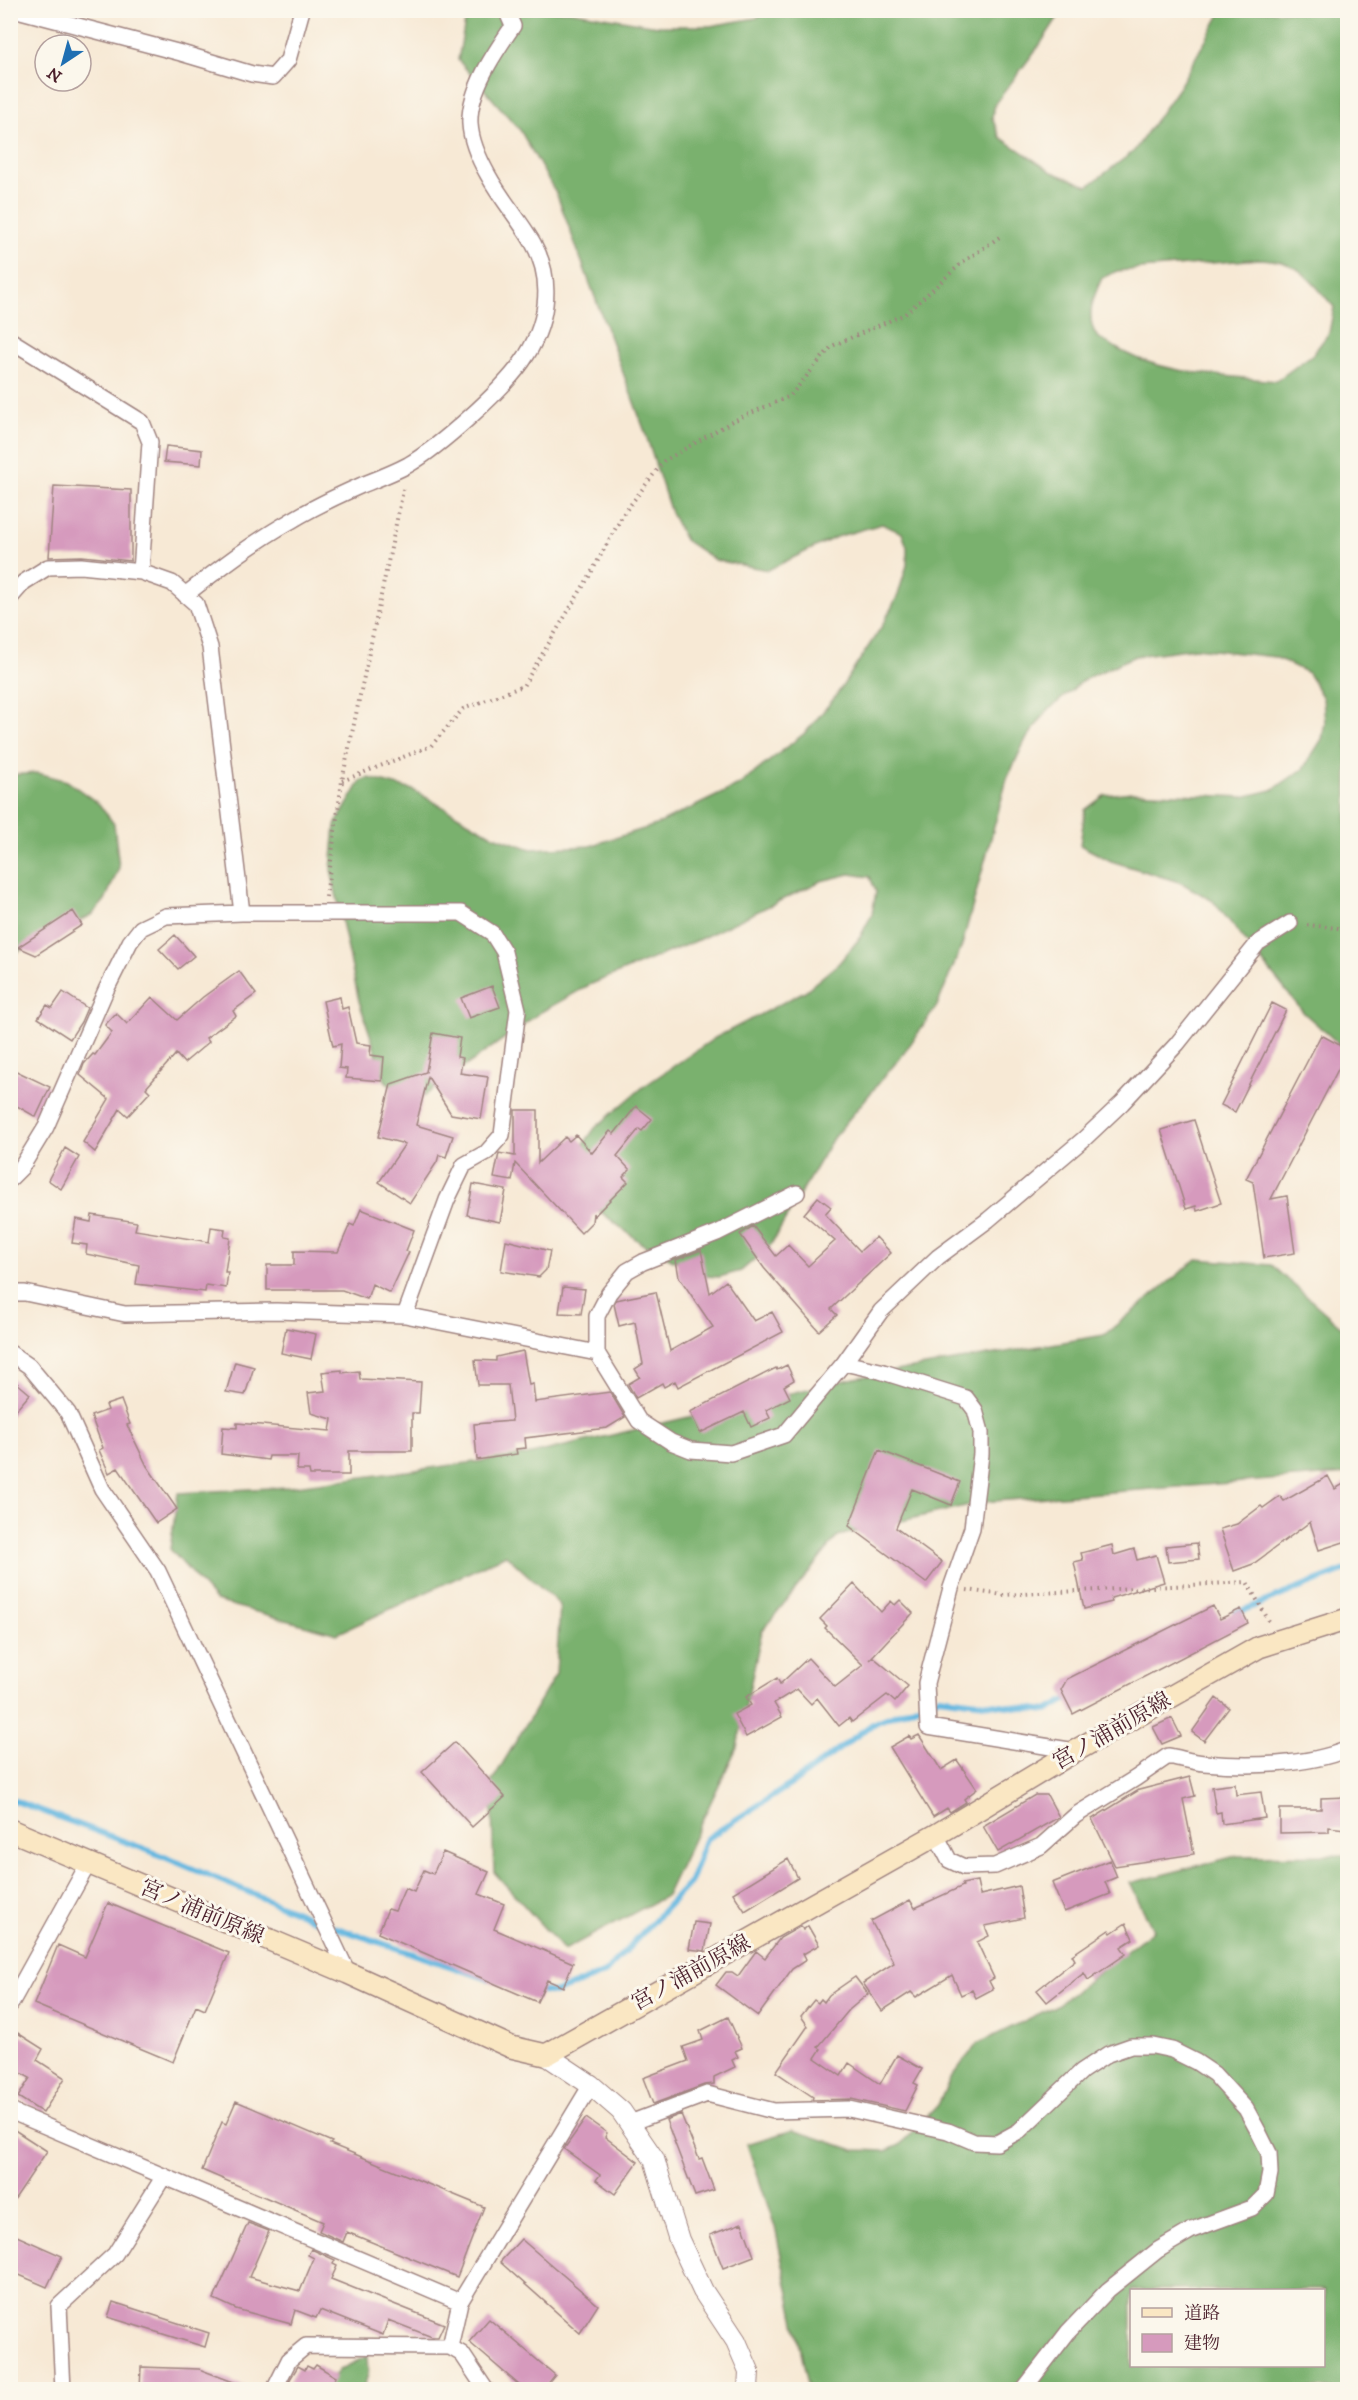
<svg xmlns="http://www.w3.org/2000/svg" width="1358" height="2400" font-family="'IM FELL DW Pica','Noto Serif JP',serif">
  <rect width="100%" height="100%" fill="#fbf7ec"/>
  <filter id="ink" filterUnits="userSpaceOnUse"><feTurbulence type="fractalNoise" baseFrequency=".0167" numOctaves="2"/><feDisplacementMap in="SourceGraphic" scale="12" xChannelSelector="R" yChannelSelector="G"/><feConvolveMatrix kernelMatrix="1 2 1 2 8 2 1 2 1" color-interpolation-filters="sRGB"/></filter>
  <filter id="wash" filterUnits="userSpaceOnUse"><feTurbulence type="fractalNoise" baseFrequency=".008" numOctaves="4" result="noise"/><feDisplacementMap in="SourceGraphic" scale="24" xChannelSelector="R" yChannelSelector="G"/><feGaussianBlur stdDeviation="1.35" result="paint"/><feColorMatrix in="noise" values="0 0 0 0 0 0 0 0 0 0 0 0 0 0 0 0 0 1.4 0 .05"/><feComposite in="paint" operator="in"/></filter>
  <g filter="url(#wash)">
    <rect width="100%" height="100%" fill="#f7e9d5"/>
    <path fill="#7ab16e" stroke="#62684c" stroke-width="1.5" fill-rule="evenodd" d="M774,10L1062,11L1041,43L995,104L992,118L1000,137L1052,172L1088,186L1134,151L1179,87L1222,11H1347V1051L1304,1013L1213,901L1182,883L1111,861L1080,845L1085,810L1105,795L1132,792L1243,797L1272,790L1303,769L1322,739L1325,723L1323,698L1308,673L1275,657L1195,648L1135,656L1085,679L1046,712L1025,741L1007,779L962,945L937,1006L904,1053L833,1138L770,1246L741,1271L719,1277L704,1276L641,1243L584,1199L572,1161L595,1128L643,1087L715,1038L805,991L839,963L859,939L872,914L876,892L870,877L850,874L821,881L698,940L589,985L541,1012L421,1098L403,1100L385,1080L359,1001L331,870L335,825L361,781L369,778L413,790L494,836L531,849L590,846L656,825L739,785L806,732L836,696L882,626L898,595L907,565V547L902,533L882,524L836,537L768,570L715,560L685,540L671,513L645,432L557,195L520,130L458,60L467,11H569L657,26H710L756,18ZM1259,259C1300,260 1309,279 1334,307L1329,333L1313,354L1276,381C1222,375 1158,375 1111,345C1106,342 1099,339 1096,335C1085,316 1094,295 1102,278L1117,271Z
      M38,773L67,781L99,804L114,824L119,868L105,900L92,915L11,955V775Z
      M1197,1259L1271,1265L1347,1332V1474L982,1502L838,1536L762,1631L737,1747L666,1896L564,1950L494,1872L491,1783L556,1674L560,1605L506,1555L337,1634L216,1601L170,1549L178,1493L289,1487L527,1455L855,1378L1104,1335Z
      M1347,1855V2389H809L775,2227L747,2144L793,2130L854,2150L886,2151L900,2145L938,2105L950,2079L977,2044L1059,2004L1153,1930L1130,1883L1236,1856ZM1132,2290H1324V2366H1132Z
      M367,2356L368,2375L363,2389L325,2390L339,2370Z"/>
    <g fill="none" stroke-linecap="round" stroke-linejoin="round">
      <path stroke="#64b7e0" stroke-width="6" d="M1236,1613L1348,1569
        M10,1799L150,1851L325,1924L488,1979
        M537,1990L554,1993L605,1973L690,1882L706,1839L793,1783L874,1723L939,1697L1047,1711L1073,1696"/>
    </g>
    <g id="blocks">
      <path fill="#d69abd" d="M166,446L202,450L201,465L164,462Z
        M54,486L131,490V561L82,556L49,557Z
        M73,911L82,925L36,955L18,947Z
        M175,935L194,956L178,969L159,949Z
        M239,971L256,994L233,1011L236,1016L206,1038L209,1042L184,1063L176,1054L146,1088L150,1092L128,1116L120,1109L95,1152L83,1142L109,1099L80,1075L84,1064L93,1054L95,1055L112,1032L105,1025L116,1013L127,1024L152,997L177,1020L203,997Z
        M492,986L500,1007L469,1018L461,998Z
        M63,992L87,1008L81,1022L70,1039L38,1018L47,1005L52,1008Z
        M340,997L342,1009L348,1007L356,1043L371,1045L370,1055L384,1057L382,1081L346,1078L347,1069L339,1068L341,1044L333,1046L323,1001Z
        M1272,1003L1286,1010L1235,1112L1221,1105Z
        M433,1033L460,1038L457,1057L463,1058L460,1073L488,1077L481,1119L451,1114L428,1077L416,1125L453,1136L446,1157L439,1155L437,1162L410,1203L379,1182L405,1144L378,1137L391,1084L426,1072Z
        M1321,1035L1347,1049V1052L1271,1199L1287,1196L1295,1253L1264,1258L1253,1182L1246,1179Z
        M10,1068L50,1087L36,1117L10,1102Z
        M636,1106L652,1119L642,1131L639,1129L617,1156L630,1170L623,1177L628,1182L594,1216L593,1213L592,1222L581,1233L515,1163L512,1181L494,1178L499,1153L515,1156V1110H538V1163L565,1137L569,1141L576,1135L592,1153L610,1131L614,1134Z
        M1194,1120L1221,1203L1197,1211L1196,1206L1186,1209L1161,1130Z
        M65,1148L79,1157L61,1189L48,1180Z
        M473,1184L506,1190L500,1222L467,1215Z
        M818,1197L831,1207L825,1214L860,1251L876,1237L891,1253L831,1309L837,1315L819,1331L764,1268L740,1234L753,1226L776,1256L788,1245L808,1266L835,1241L804,1214Z
        M361,1209L414,1230L406,1251L409,1252L390,1293L372,1284L367,1299L342,1290H267V1265H294V1251L338,1252L350,1224L354,1226Z
        M92,1215L137,1222L135,1230L209,1242L211,1227L225,1229L224,1237L230,1238L225,1272H228L226,1288L206,1285L205,1292L136,1284L139,1265L86,1254L87,1245L72,1243L76,1219L91,1222Z
        M506,1240L550,1251L546,1270L539,1277L501,1271Z
        M701,1250L710,1293L726,1281L754,1321L772,1312L783,1332L678,1387L675,1381L664,1387L662,1383L636,1398L628,1384L640,1377L635,1369L643,1364L635,1322L619,1326L614,1304L616,1300L656,1292L670,1351L713,1327L679,1277L676,1260Z
        M563,1287L585,1289L581,1314L559,1313Z
        M286,1328L316,1334L311,1359L281,1353Z
        M523,1351L529,1385L533,1384L535,1402L610,1392L625,1417L607,1428L525,1438L526,1448L516,1449L517,1454L477,1460L474,1424L512,1421L508,1385H478L475,1360L496,1361V1357Z
        M235,1362L254,1367L245,1395L226,1392Z
        M787,1365L794,1380L784,1386L790,1398L766,1410L770,1418L751,1427L744,1412L700,1433L690,1412L776,1368L777,1370Z
        M342,1370V1373L359,1371L360,1379L421,1382L419,1413H412V1451H349V1475H310L309,1470H297L298,1456H269L268,1460L221,1454L223,1427L237,1428V1423L330,1431L332,1419L311,1413L308,1393L325,1391L322,1372Z
        M10,1377L30,1394L10,1417Z
        M121,1400L130,1424L127,1425L147,1466L177,1509L156,1523L118,1468L109,1473L99,1450L103,1448L91,1416L108,1410L106,1405Z
        M879,1450L960,1482L951,1505L912,1489L896,1528L942,1562L926,1583L849,1526Z
        M1328,1476L1335,1489L1347,1482V1541L1319,1550L1310,1522L1253,1564L1234,1571L1220,1529L1237,1524L1261,1506L1263,1508L1280,1496L1284,1501Z
        M1197,1543L1199,1559L1168,1562L1166,1546Z
        M1112,1545L1114,1555L1134,1549L1137,1560L1156,1555L1164,1582L1111,1598L1112,1602L1084,1609L1074,1562L1083,1560L1081,1553Z
        M854,1584L881,1612L891,1601L895,1605L900,1600L913,1613L869,1660L873,1657L908,1686L895,1702L887,1695L852,1722L849,1718L839,1726L817,1698L811,1704L797,1689L774,1703L782,1717L746,1737L734,1714L751,1705L746,1697L777,1678L780,1684L808,1658L835,1687L863,1665L825,1628L827,1626L820,1619Z
        M1213,1606L1220,1619L1241,1609L1248,1623L1073,1714L1061,1690L1067,1679Z
        M1216,1698L1229,1708L1204,1741L1192,1732Z
        M1172,1718L1181,1736L1162,1744L1153,1727Z
        M919,1735L941,1770L957,1760L977,1789L964,1799L966,1802L950,1812L947,1808L933,1817L890,1747L909,1736L911,1739Z
        M455,1742L505,1797L472,1827L422,1772Z
        M1190,1777L1195,1796L1183,1799L1194,1854L1115,1866L1092,1819L1139,1790Z
        M1235,1784L1236,1795L1261,1792L1265,1818L1222,1824L1221,1812L1216,1813L1212,1787Z
        M1035,1795H1047L1059,1817L998,1852L983,1826Z
        M1347,1797L1345,1829L1329,1827V1832L1280,1833V1809H1321V1798Z
        M443,1852L489,1872L479,1894L504,1904L494,1929L573,1963L563,1987L547,1980L537,2002L378,1933L388,1909L395,1911L405,1888L414,1892L424,1870L433,1874Z
        M788,1859L798,1878L745,1911L733,1893Z
        M1110,1860L1117,1877L1105,1882L1110,1894L1064,1912L1052,1883Z
        M977,1881L980,1895L1019,1886L1024,1918L985,1926L989,1936L977,1942L994,1978L989,1981L993,1989L976,1998L972,1990L961,1995L952,1975L916,1997L911,1992L882,2011L863,1983L894,1963L871,1921L910,1900L915,1908L963,1886L962,1884Z
        M108,1903L229,1953L205,2010L196,2006L173,2062L34,2004L58,1945L85,1957Z
        M694,1922L710,1924L705,1951L689,1949Z
        M1126,1923L1133,1939L1121,1947L1126,1954L1088,1980L1084,1973L1047,2002L1037,1990L1075,1960L1072,1955L1109,1930L1111,1933Z
        M801,1926L803,1930L808,1926L819,1945L803,1954L806,1960L792,1969L758,2016L716,1985L726,1972H732L738,1976L756,1951L765,1958L780,1938Z
        M855,1977L868,1994L849,2010L818,2047L821,2049L815,2058L841,2076L849,2063L880,2084L897,2055L922,2069L914,2083L918,2085L905,2111L851,2099L812,2100L813,2097L776,2072L808,2026L801,2016L814,2000L818,2003L821,1999L824,2002L829,1995Z
        M728,2017L742,2048L735,2051L738,2057L732,2060L735,2067L714,2077V2084L704,2085L653,2104L643,2078L688,2061L683,2047L703,2040L700,2031Z
        M16,2032L43,2049L37,2060L65,2078L43,2113L18,2097L30,2078L10,2067V2041Z
        M236,2101L332,2142L330,2144L484,2207L457,2277L347,2232L343,2242L319,2231L323,2222L202,2170L222,2122L226,2124Z
        M681,2114L699,2159L702,2158L714,2190L695,2196L666,2120Z
        M586,2118L607,2133L605,2137L638,2162L615,2194L596,2180L600,2175L564,2149Z
        M10,2127L47,2151L10,2206Z
        M248,2223L269,2231L249,2277L300,2291L314,2258L308,2255L311,2249L335,2260L333,2264L337,2266L331,2279L444,2324L438,2337H432L388,2320L383,2335L320,2310L316,2318L295,2310L291,2324L236,2309L214,2299Z
        M742,2223L754,2256L723,2268L710,2235Z
        M10,2233L62,2256L47,2287L10,2271Z
        M521,2239L598,2305L580,2333L500,2262Z
        M113,2302L209,2333L205,2347L108,2317Z
        M489,2319L555,2375L543,2390H525L469,2342Z
        M316,2365L336,2377L328,2390H304L289,2381L298,2366L305,2370L307,2366L313,2369Z
        M141,2367L199,2369L249,2388L248,2390H140Z"/>
    </g>
  </g>
  <g filter="url(#ink)">
    <use href="#blocks" fill-opacity="0" stroke="#a08480" stroke-width="1.5"/>
    <g fill="none" stroke-linecap="round" stroke-linejoin="round">
      <defs>
        <path id="minor" d="M17,10L181,53L252,74L273,77L288,60L302,10
          M10,340L142,422L150,442L141,572
          M185,595C219,569 252,543 289,522C312,508 337,496 362,485C377,479 393,473 408,465C439,447 501,392 522,362C547,327 555,282 533,243C519,219 501,199 488,175C479,159 471,142 470,124C468,91 495,52 513,26L506,10
          M10,598L24,582L48,567L81,566L141,572L172,583L196,604L210,647L242,913
          M10,1179L21,1168L46,1127L106,990L130,942L141,928L166,916L242,913H461L492,933L504,952L518,1010L502,1135L487,1152L464,1165L447,1200L405,1315
          M797,1193L717,1233L643,1262L627,1271L609,1293L597,1316V1353L639,1421L671,1442L691,1450L731,1453L784,1435L844,1363L880,1371L966,1398L975,1410L981,1432V1454L972,1528L951,1588L926,1683L928,1727L1075,1751
          M10,1293H25L125,1314L276,1311L405,1315L597,1353
          M10,1353L29,1366L68,1413L102,1489L158,1571L348,1973
          M844,1363L881,1311L938,1257L988,1220L1085,1138L1122,1103L1177,1044L1258,943L1290,923
          M936,1835L949,1860L964,1867L995,1866L1041,1846L1076,1815L1136,1778L1168,1756C1180,1758 1192,1762 1204,1763C1248,1767 1307,1766 1348,1749
          M10,2005L88,1864
          M10,2111L460,2302
          M630,2123L707,2094L774,2111L849,2109L948,2131L974,2142L997,2143L1019,2131L1082,2071L1108,2054L1131,2046H1153L1172,2050L1196,2062L1214,2074L1246,2109L1258,2131L1269,2153L1270,2173L1266,2194L1252,2208L1192,2230L1158,2250L1108,2290L1068,2332L1023,2390
          M450,2347L460,2302L591,2085
          M63,2390L59,2306L115,2254L164,2176
          M274,2390L289,2360L306,2346L450,2347L462,2354L486,2390"/>
        <path id="tertiary" d="M546,2055L591,2085L621,2111L654,2159L679,2240L703,2291L736,2341L749,2371L748,2390"/>
        <path id="secondary" d="M10,1830L348,1973L511,2047L546,2055L936,1835L1075,1751L1259,1647L1348,1619"/>
      </defs>
      <use href="#minor" stroke="#a08480" stroke-width="18"/>
      <use href="#tertiary" stroke="#a08480" stroke-width="22"/>
      <use href="#secondary" stroke="#a08480" stroke-width="24"/>
      <path stroke="#a08480" stroke-width="4" stroke-dasharray="1.5 4.5" stroke-linecap="butt" d="M342,781L431,746L463,709L523,686L590,575L624,513L664,461L733,421L790,396L832,346L905,314L963,262L1001,236
        M326,897L342,781L404,486
        M1307,925L1348,929
        M967,1590L1003,1595L1247,1582L1270,1623"/>
      <use href="#minor" stroke="#fff" stroke-width="15"/>
      <use href="#tertiary" stroke="#fff" stroke-width="20"/>
      <use href="#secondary" stroke="#fae7c3" stroke-width="21"/>
    </g>
  </g>
  <g text-anchor="middle" dominant-baseline="central" stroke-width="6" stroke-linejoin="round" paint-order="stroke">
    <g font-size="22" fill="#4a1f2b" stroke="#fbf7ec">
      <text transform="translate(1112 1731) rotate(-30)">宮ノ浦前原線</text>
      <text transform="translate(202 1912) rotate(23)">宮ノ浦前原線</text>
      <text transform="translate(691 1973) rotate(-29)">宮ノ浦前原線</text>
    </g>
  </g>
  <rect width="1358" height="2400" fill="none" stroke="#fbf7ec" stroke-width="36"/>
  <rect x="1130" y="2289" width="195" height="78" fill="#fbf7ec" stroke="#b4a19f" stroke-width="1.5"/>
  <rect x="1142" y="2308" width="30" height="9" fill="#fae7c3" stroke="#b4a19f" stroke-width="1.5"/>
  <text x="1184" y="2319" font-size="18" fill="#4a1f2b">道路</text>
  <rect x="1142" y="2334" width="30" height="18" fill="#d69abd" stroke="#b4a19f" stroke-width="1.5"/>
  <text x="1184" y="2349" font-size="18" fill="#4a1f2b">建物</text>
  <g transform="translate(63 63) rotate(216)"><circle r="28" fill="#fbf7ec" stroke="#b4a19f" stroke-width="1.5"/>
  <path d="M0-4.5L10 22L0 15L-10 22Z" fill="#1f6fb2"/>
  <text y="-9" font-size="16" font-weight="bold" text-anchor="middle" fill="#4a1f2b">N</text>
  </g>
</svg>
